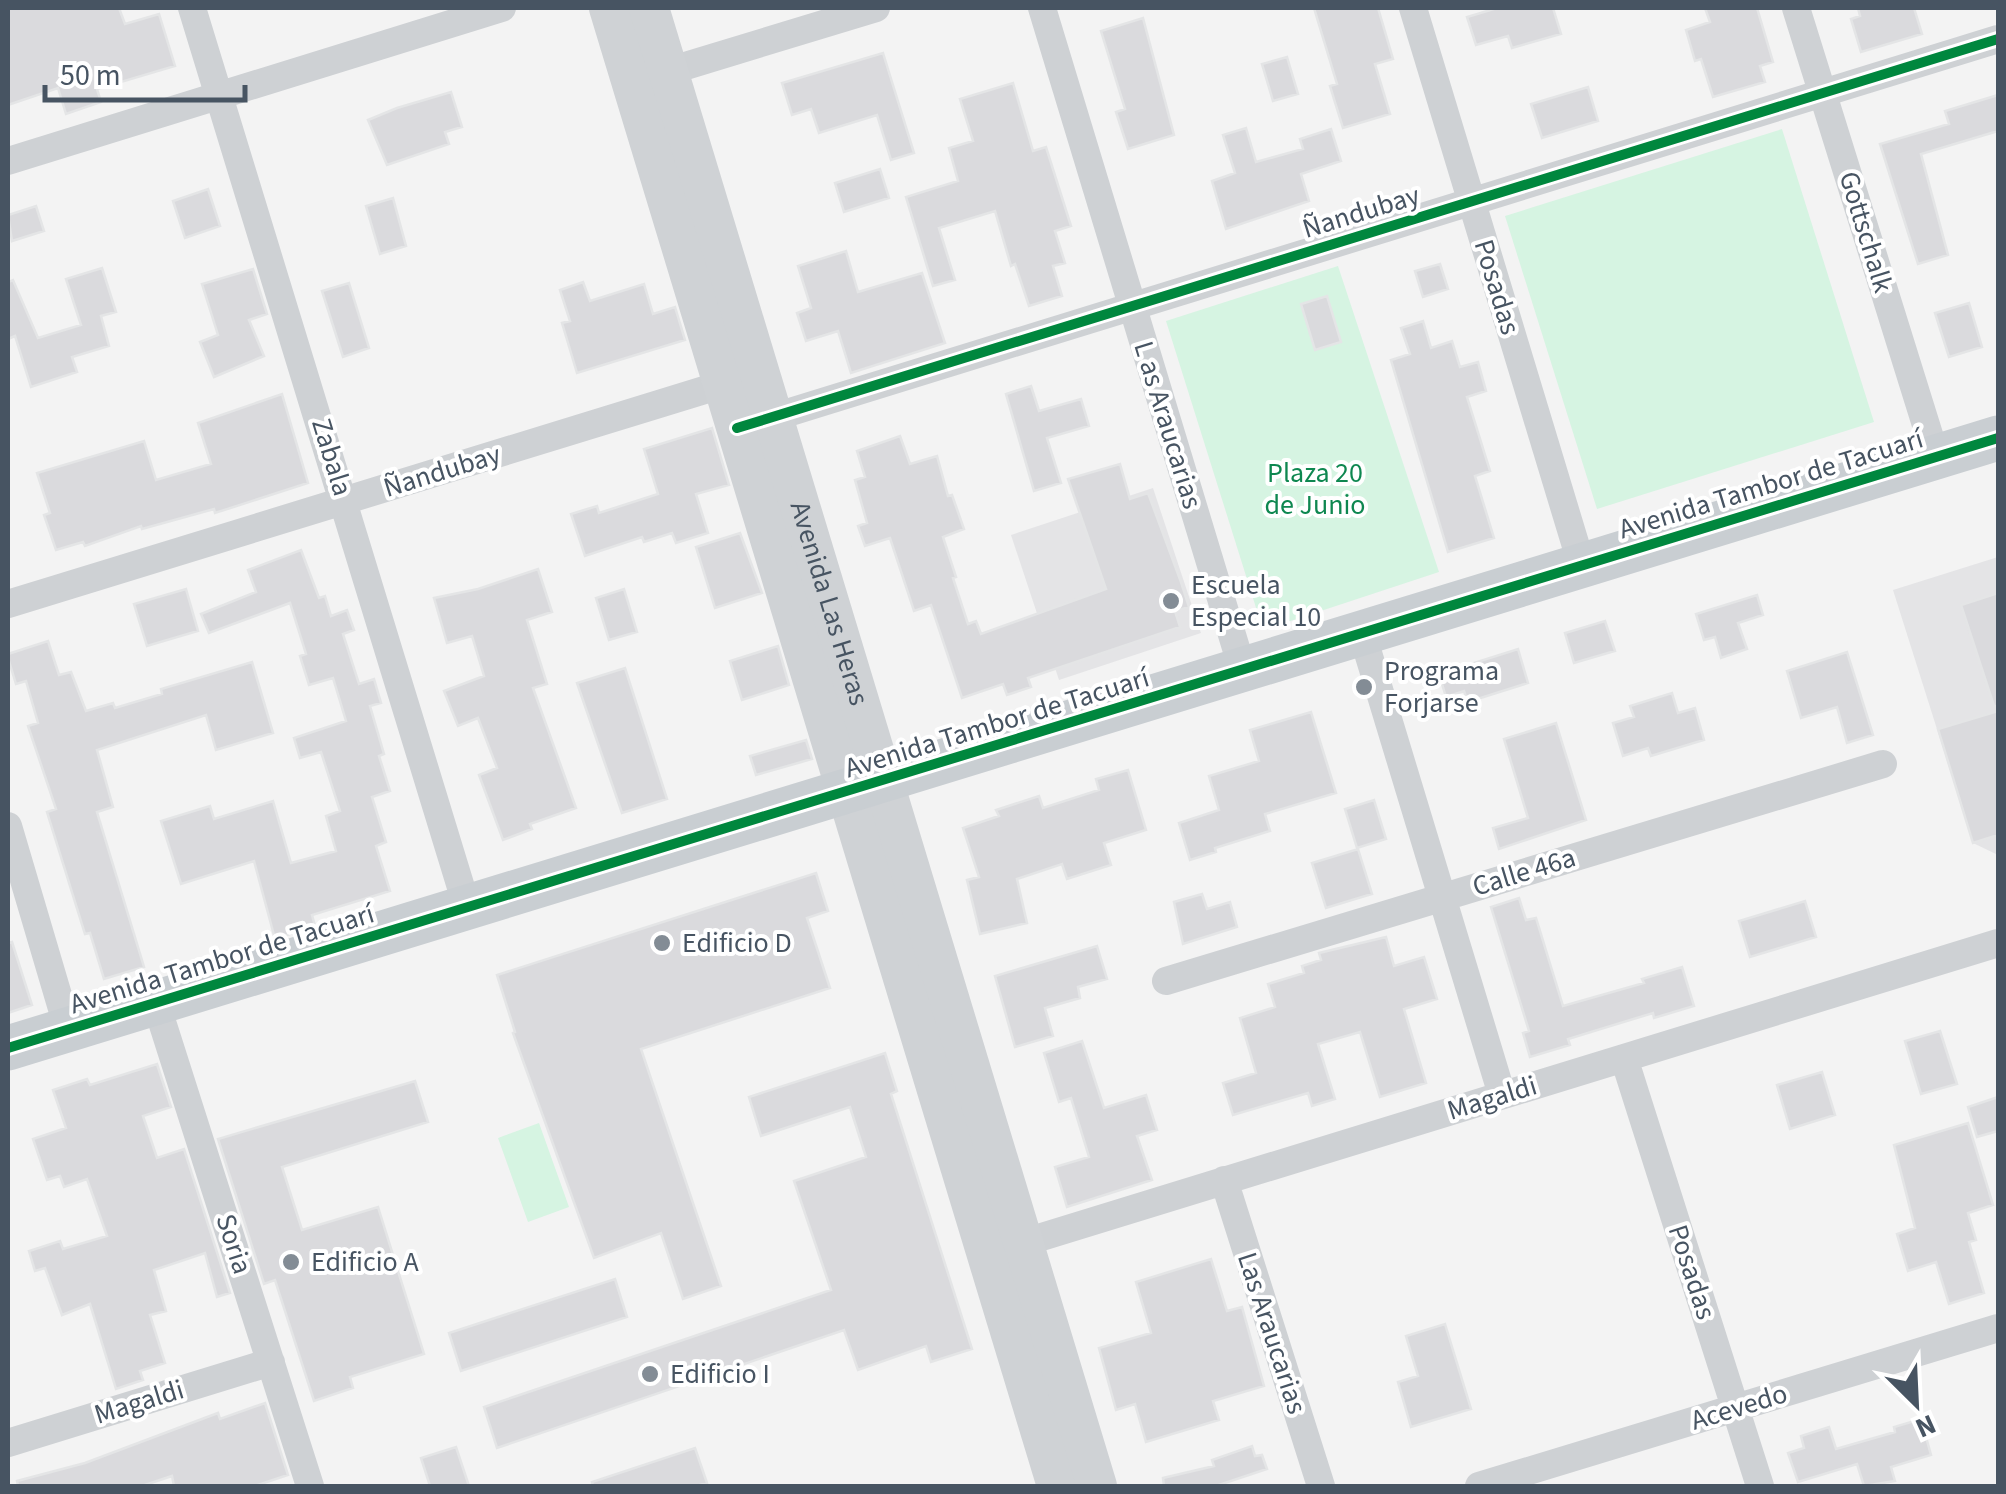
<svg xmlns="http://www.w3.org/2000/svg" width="2006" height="1494" font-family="'Source Sans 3',sans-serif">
  <rect width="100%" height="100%" fill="#f3f3f3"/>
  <path fill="#e4e4e6" d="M1153,488L1201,633L1059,680L1011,535Z
    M1998,557V855L1973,843L1893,590Z"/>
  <path fill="#d6f4e2" d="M1782,129L1874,422L1597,509L1505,216Z
    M1338,266L1439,572L1263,630L1166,321Z
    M539,1123L569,1207L528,1222L498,1138Z"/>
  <path fill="#dadadd" stroke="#e4e5e6" stroke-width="2.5" d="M8,8H119L125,24L159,14L175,66L97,89L101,102L66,114L58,88L8,105Z
    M1314,8H1378L1393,59L1375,64L1390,114L1343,128L1330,86L1337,84Z
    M1497,8H1553L1561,34L1512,48L1508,36L1476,45L1467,17Z
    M1705,8H1757L1773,62L1760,66L1765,82L1713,97L1701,59L1695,61L1686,30L1710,22Z
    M1858,8H1914L1922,34L1861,52L1851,19L1860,16Z
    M1143,18L1174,135L1128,149L1116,112L1125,109L1101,31Z
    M883,53L914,153L891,160L877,115L819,133L811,109L792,115L782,83Z
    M1287,57L1298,94L1273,101L1262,64Z
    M1013,83L1033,151L1046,147L1071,226L1055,231L1065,263L1053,266L1062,296L1029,306L1015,264L1011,266L995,211L939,228L955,280L933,286L906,197L958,181L949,148L973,141L960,99Z
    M1588,87L1598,121L1542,138L1531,104Z
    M451,92L462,127L445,132L449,144L387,165L368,120L397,108Z
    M1998,95V131L1921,154L1948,255L1918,264L1880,144L1949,124L1945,111Z
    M1246,128L1256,162L1303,149L1300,139L1331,129L1341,161L1301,174L1309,201L1226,229L1212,181L1235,173L1223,135Z
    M880,169L889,198L844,212L835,183Z
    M208,189L220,226L185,238L173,201Z
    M393,198L406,246L380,254L366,206Z
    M36,206L44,231L12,241L8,215Z
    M846,251L858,292L922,273L945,343L851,373L838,331L806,341L797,313L811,308L798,266Z
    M1440,264L1448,289L1423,297L1415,271Z
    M102,268L116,312L101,316L109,346L72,357L77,372L31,387L15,336L8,339V282L13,280L38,338L81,325L66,279Z
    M253,269L267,314L249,320L264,356L214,377L200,342L218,335L202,284Z
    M583,282L590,301L644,284L653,314L675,307L685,340L577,373L562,323L570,321L560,290Z
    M349,283L369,348L343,357L322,291Z
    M1327,296L1341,342L1315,350L1301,304Z
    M1969,303L1982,347L1949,357L1935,313Z
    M1423,321L1431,348L1452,341L1460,367L1478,362L1486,391L1467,397L1490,471L1475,476L1494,538L1448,552L1391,360L1410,354L1401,328Z
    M1031,386L1039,411L1081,399L1089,426L1047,438L1061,483L1034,491L1006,394Z
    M282,394L308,483L215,513L214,509L142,529L141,526L85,546L83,542L56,550L44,515L50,513L37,473L144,441L156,480L211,464L198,423Z
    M712,428L729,485L696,494L708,533L676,543L672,533L644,542L642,537L585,556L571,514L597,506L599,513L658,494L644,449Z
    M900,436L910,464L937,456L948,496L952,495L964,529L943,537L956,577L953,578L968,624L976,621L981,634L1106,589L1068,479L1120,464L1130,499L1148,493L1181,582L1189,607L1175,611L1180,627L1028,678L1031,687L1007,695L1003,684L962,698L931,605L914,611L890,538L865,546L858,526L867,523L855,480L865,477L857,451Z
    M740,533L762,593L715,608L696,547Z
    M301,550L319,598L325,596L331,616L347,610L354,630L343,634L359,684L374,679L381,703L370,706L384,754L379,756L390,791L372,797L386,842L376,846L390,891L312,915L315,926L275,939L254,861L181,884L161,821L210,806L214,819L273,801L291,863L336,851L326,816L340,811L321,752L300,758L294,738L346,721L333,678L309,685L300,656L306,654L290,603L209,633L201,614L256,592L248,570Z
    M538,569L552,612L527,620L547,684L533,688L576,808L530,824L532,829L503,840L479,775L497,768L478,718L458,726L444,691L484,676L472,636L447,643L434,598L478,589Z
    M186,589L198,631L147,646L134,604Z
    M624,589L637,632L609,640L596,598Z
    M1998,593V706H1994L1961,605Z
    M1757,595L1763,615L1738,623L1747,649L1721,658L1715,637L1704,640L1696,614Z
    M1605,621L1615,651L1574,663L1565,633Z
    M48,641L59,675L71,672L86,711L113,703L115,708L162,694L161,689L252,662L273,733L216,750L206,715L97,750L113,807L97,812L144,967L104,979L90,933L85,934L47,812L56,809L28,726L38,723L26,681L16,684L8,658V654Z
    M778,646L789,685L742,700L730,661Z
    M1518,649L1528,683L1468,702L1464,691L1446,697L1439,674Z
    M1847,652L1873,735L1847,743L1837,707L1801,718L1787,671Z
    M625,668L667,799L622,813L577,683Z
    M1672,693L1678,713L1695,708L1704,740L1651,756L1648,748L1623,756L1613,723L1634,717L1630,706Z
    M1998,711V835L1973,843L1938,729Z
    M1311,712L1336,793L1265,814L1270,831L1215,848L1216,852L1190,860L1179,823L1219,810L1209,776L1259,761L1250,730Z
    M1556,723L1586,820L1499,849L1493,828L1528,818L1504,739Z
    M806,740L812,759L756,775L750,756Z
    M1128,770L1146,830L1104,843L1111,865L1067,879L1062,864L1017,879L1027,923L980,934L967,880L979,877L963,828L999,816L996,810L1039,796L1043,808L1099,790L1096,779Z
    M1374,800L1386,839L1357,848L1345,809Z
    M1358,849L1372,894L1326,908L1312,863Z
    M816,873L828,911L807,918L830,988L641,1049L721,1286L683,1299L661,1233L594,1258L513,1033L515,1032L497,975Z
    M1202,894L1207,909L1230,902L1237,927L1183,944L1174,902Z
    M1519,898L1526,920L1536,918L1563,1006L1644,983L1642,979L1682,967L1694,1006L1654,1018L1653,1013L1568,1039L1570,1045L1530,1057L1523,1033L1529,1031L1491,907Z
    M1805,901L1816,937L1750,957L1739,921Z
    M1386,937L1394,966L1424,957L1437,999L1404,1009L1426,1083L1380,1097L1360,1032L1318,1044L1335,1099L1312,1106L1308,1093L1233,1115L1223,1083L1256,1073L1240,1018L1275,1007L1268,984L1304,973L1302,966L1321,960L1319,953Z
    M12,942L32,1005L8,1013V943Z
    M1097,946L1107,979L1078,987L1080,998L1045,1008L1053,1036L1015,1047L995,976Z
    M1940,1031L1957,1084L1921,1094L1905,1041Z
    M1082,1041L1104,1108L1146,1095L1157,1130L1137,1136L1152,1180L1067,1207L1055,1167L1089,1157L1071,1098L1059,1102L1044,1053Z
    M885,1053L897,1091L891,1094L972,1349L931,1362L926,1346L858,1370L844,1330L497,1448L484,1407L831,1290L794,1181L866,1157L850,1107L761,1136L749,1097Z
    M157,1064L171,1107L143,1116L157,1158L184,1149L230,1293L217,1297L205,1253L154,1270L166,1311L150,1315L165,1363L140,1371L143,1380L116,1389L90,1304L62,1315L45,1268L35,1271L29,1251L60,1241L63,1249L107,1236L87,1179L64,1187L60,1176L47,1180L33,1139L66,1128L53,1090L87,1079L90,1085Z
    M1822,1072L1835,1115L1790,1129L1777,1085Z
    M415,1081L428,1122L282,1167L302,1230L378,1207L424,1354L350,1377L353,1388L314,1401L275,1280L264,1284L218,1139Z
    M1998,1097V1131L1977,1137L1968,1107Z
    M1968,1123L1993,1205L1968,1213L1976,1240L1969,1242L1984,1293L1949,1304L1936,1262L1908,1271L1897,1234L1915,1228L1894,1145Z
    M1211,1259L1227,1311L1242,1307L1264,1386L1213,1401L1219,1420L1146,1442L1135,1404L1116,1410L1099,1348L1151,1333L1136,1282Z
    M615,1279L627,1317L461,1371L449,1333Z
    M1445,1324L1471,1409L1411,1427L1398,1382L1418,1376L1406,1336Z
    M265,1403L288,1475L255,1486H174L172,1476L142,1486H18L17,1481L85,1463L218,1413L220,1419Z
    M1921,1419L1931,1455L1891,1467L1895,1481L1864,1486L1857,1464L1798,1482L1788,1453L1804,1448L1801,1436L1829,1427L1836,1449L1895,1432L1894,1427Z
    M1252,1446L1255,1456L1262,1455L1267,1469L1216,1486H1164L1163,1478L1214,1466L1212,1460Z
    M456,1447L469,1486H430L421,1458Z
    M695,1448L707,1483L696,1486H593L592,1482Z"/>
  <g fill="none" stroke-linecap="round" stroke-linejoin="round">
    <path stroke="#ced1d4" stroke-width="28" d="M192,8L467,907
      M1042,8L1243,671
      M1413,8L1582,566
      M1796,8L1936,457
      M669,71L876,8
      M8,161L502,8
      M758,422L1998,39
      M8,604L737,380
      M1362,633L1502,1095
      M8,826L68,1029
      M1166,981L1883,764
      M156,1003L310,1486
      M1624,1058L1760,1486
      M1224,1180L1321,1486
      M1006,1248L1998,943
      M8,1443L271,1362
      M1479,1486L1998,1328"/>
    <g stroke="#cfd2d5" stroke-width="40">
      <path d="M609,8L1057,1486"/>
      <path id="s1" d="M649,8L1097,1486"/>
    </g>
    <path stroke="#c9ced2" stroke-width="45" d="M8,1048L1998,438"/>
    <defs>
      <path id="cycleway" d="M737,428L1998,39
        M8,1048L1998,438"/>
    </defs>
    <use href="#cycleway" stroke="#fff" stroke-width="16"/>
    <use href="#cycleway" stroke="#00873e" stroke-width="10"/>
  </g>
  <g fill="#838c95" stroke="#fff" stroke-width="4">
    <circle cx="1171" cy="601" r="10"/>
    <circle cx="1364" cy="687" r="10"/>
    <circle cx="662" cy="943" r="10"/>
    <circle cx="291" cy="1262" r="10"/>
    <circle cx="650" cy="1374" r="10"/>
  </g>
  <g text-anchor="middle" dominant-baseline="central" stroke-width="8" stroke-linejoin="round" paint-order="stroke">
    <g font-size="28" fill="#475462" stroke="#fff">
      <text transform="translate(1361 212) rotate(-17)">Ñandubay</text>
      <text transform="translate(1866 232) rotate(73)">Gottschalk</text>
      <text transform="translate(1497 287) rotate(73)">Posadas</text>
      <text transform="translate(1168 425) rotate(73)">L as Araucarias</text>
      <text transform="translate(332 457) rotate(73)">Zabala</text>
      <text transform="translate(442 471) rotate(-17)">Ñandubay</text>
      <text transform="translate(1771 484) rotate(-17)">Avenida Tambor de Tacuarí</text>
      <text stroke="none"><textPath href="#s1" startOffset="622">Avenida Las Heras</textPath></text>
      <text transform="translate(997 723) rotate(-17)">Avenida Tambor de Tacuarí</text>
      <text transform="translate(1524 872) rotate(-17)">Calle 46a</text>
      <text transform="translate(222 959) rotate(-17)">Avenida Tambor de Tacuarí</text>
      <text transform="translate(1492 1098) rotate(-17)">Magaldi</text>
      <text transform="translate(234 1244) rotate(72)">Soria</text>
      <text transform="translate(1692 1272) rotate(72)">Posadas</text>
      <text transform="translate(1272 1333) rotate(72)">Las Araucarias</text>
      <text transform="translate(139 1402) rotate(-17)">Magaldi</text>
      <text transform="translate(1739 1407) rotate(-17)">Acevedo</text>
    </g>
    <g font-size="28" fill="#0e8750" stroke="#fff">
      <text x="1315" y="473">Plaza 20<tspan x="1315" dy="32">de Junio</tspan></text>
    </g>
    <g font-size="28" fill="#475462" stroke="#fff" text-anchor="start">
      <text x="1191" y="585">Escuela<tspan x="1191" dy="32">Especial 10</tspan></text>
      <text x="1384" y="671">Programa<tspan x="1384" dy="32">Forjarse</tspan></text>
      <text x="682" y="943">Edificio D</text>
      <text x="311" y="1262">Edificio A</text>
      <text x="670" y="1374">Edificio I</text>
    </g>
  </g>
  <rect width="2006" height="1494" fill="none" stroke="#475462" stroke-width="20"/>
  <g transform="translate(1916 1404) rotate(156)" stroke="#ffffff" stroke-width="8" paint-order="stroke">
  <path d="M0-8L18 38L0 25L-18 38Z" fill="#475462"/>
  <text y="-15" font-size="28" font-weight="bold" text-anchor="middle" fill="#475462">N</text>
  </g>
  <path d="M45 85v15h200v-15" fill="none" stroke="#475462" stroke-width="5"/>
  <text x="60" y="85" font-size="30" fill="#475462" stroke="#ffffff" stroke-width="8" paint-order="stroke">50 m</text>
</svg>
